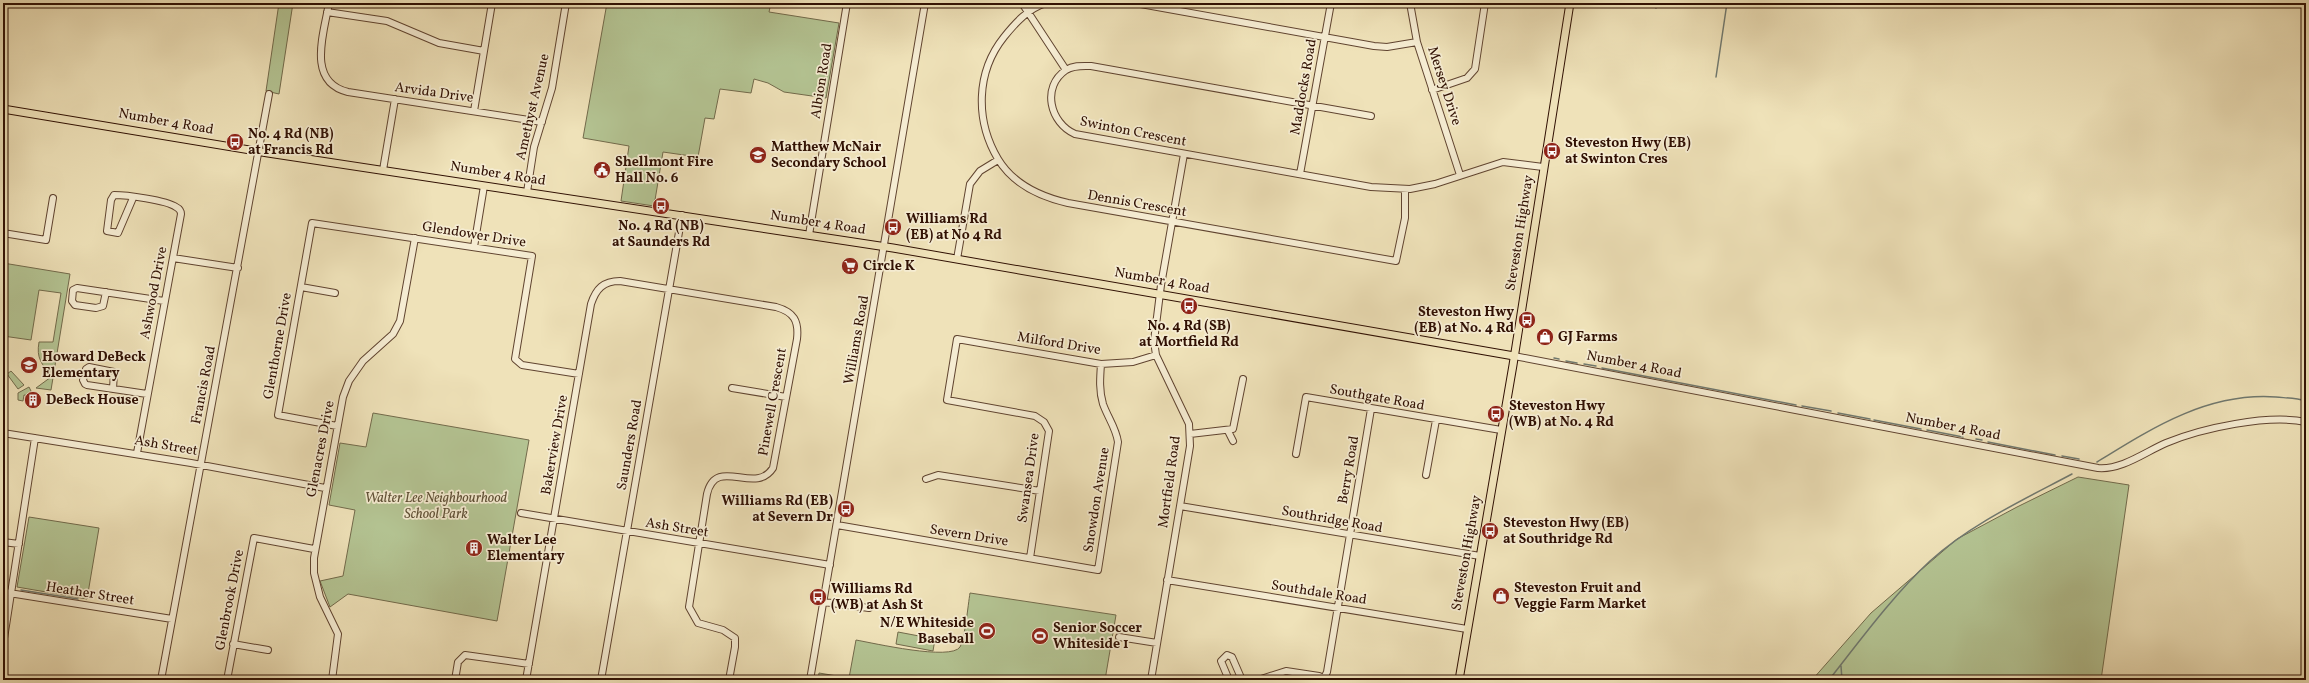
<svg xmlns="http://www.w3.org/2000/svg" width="2309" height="683" font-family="Vollkorn,serif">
  <rect width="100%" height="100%" fill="#efe2b9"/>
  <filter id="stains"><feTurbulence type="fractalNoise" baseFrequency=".005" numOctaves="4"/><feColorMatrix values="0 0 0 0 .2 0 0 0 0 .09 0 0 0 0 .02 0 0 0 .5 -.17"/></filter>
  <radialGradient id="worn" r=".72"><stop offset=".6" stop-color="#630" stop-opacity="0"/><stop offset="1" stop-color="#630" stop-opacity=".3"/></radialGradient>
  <path fill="#b4c493" stroke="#726a4b" d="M279,3H293L279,94L266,91Z
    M607,3H771L769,12L839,23L826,98L784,92L768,83L754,79L751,93L720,89L714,119L705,118L698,157L663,152L654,206L621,201L629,146L583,138Z
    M3,263L70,274L51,390L36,388L51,377C42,363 36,359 39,342H53L61,293L39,290L31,340L3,336Z
    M11,371L24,385L18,389L7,374Z
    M29,387L31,391L30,396L24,395L23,401L18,400V393Z
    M373,413L529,440L497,621L348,594L330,607L320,581L343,576L355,510L329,505L340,443L366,447Z
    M2078,477L2129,485L2101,680H1812L1871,613L1957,539L2017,507Z
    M29,517L99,528L87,599L17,587Z
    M970,593L1116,615L1105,680H818L819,673L849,678L856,640C873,643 951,661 960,647C965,638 968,605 970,593Z
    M898,632L935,639L933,651L896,644Z"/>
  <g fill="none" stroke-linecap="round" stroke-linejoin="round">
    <path stroke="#70786e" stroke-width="1.5" d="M1655,3L1656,8
      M1716,77L1727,3
      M1554,358L1559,359
      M1566,361L1577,363
      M1584,364L1596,366
      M1602,368L1796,405
      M1802,406L1831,411
      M1838,413L1870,419
      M1874,420L1921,429
      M1927,430L1963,437
      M1976,439L1982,440
      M1988,442L2055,455
      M2062,456L2079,459
      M2097,462C2152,428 2208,392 2276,397C2286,398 2296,398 2306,401
      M21,590L78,599
      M1841,666L1842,680
      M1829,680C1858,643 1895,593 1930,561C1971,524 2023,500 2072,474"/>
    <defs>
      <path id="minor" d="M329,3C324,33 306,82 348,92L542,122
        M1022,3L1066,70
        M1046,3C1028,9 1016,22 1004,37C976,72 975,120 998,159C1013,184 1042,197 1068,203L1396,261L1405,218V189
        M1135,3L1374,46L1387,47L1417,42
        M1410,3L1417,42L1460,175
        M327,12L387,21L439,43L484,51
        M1432,90L1467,78L1475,69L1485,3
        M474,111L492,3
        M1371,116L1091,66C1083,66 1074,65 1066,70C1041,87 1050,123 1075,134L1371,187L1410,189L1435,184L1503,162L1543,167
        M383,170L395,99
        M1300,174L1331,3
        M527,192L534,147L552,88L566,3
        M133,198L118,233L107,231L111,200L114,195C126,195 166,200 176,207C180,209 181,211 181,214L137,453
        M3,233L46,240L53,198
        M809,235L847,3
        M474,247L484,186
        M173,258L238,268
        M957,259L970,184L980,171L998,160
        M301,287L335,293
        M106,292L103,306L96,308L75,305L72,301L73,290L77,288L164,301
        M1514,356L2098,468C2122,470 2145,452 2166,443C2202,428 2268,414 2306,422
        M732,388L786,397
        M113,389L114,372L89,367L86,369L83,380L85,384L87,385L147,394
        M337,426L278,415L312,223L532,256L515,359L522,365L579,374
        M1228,431L1233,441
        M3,433L191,463L325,488
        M1190,434L1233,429L1243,379
        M1296,454L1306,397L1501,430
        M1426,475L1436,420
        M926,479L938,475L1040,491
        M1180,506L1480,556
        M521,513L830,565
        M837,525L1098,570L1118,442C1116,428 1108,418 1103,404C1099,391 1100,378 1101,364
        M3,542L19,544
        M1030,558L1049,431L1044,422L1035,416L947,400L957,339L1101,364L1133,362L1156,355
        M1167,580L1467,629
        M3,592L172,619
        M824,602L869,608
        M1119,637L1157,643
        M233,644L268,650
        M3,645L35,438
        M1324,678L1327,672L1371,409
        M3,680H4
        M161,680L269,94
        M227,680L254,538L314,549
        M332,680L338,634L320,597L314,573V558L343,397L349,381L363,361L393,334L400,321L415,238
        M455,680L458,662L465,655L529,664
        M526,680L591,304C596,289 603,281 620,281L776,307C794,312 799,321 797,339L773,468C755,496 716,455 707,494L689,607L698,623L723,630L735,638V647L729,680
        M601,680L682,215
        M810,680L925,3
        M1151,680L1190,446L1189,424L1156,355L1154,341L1161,285L1184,154
        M1229,680L1221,661L1227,655L1232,657L1242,680
        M1258,680L1286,671L1319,676L1328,680"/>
      <path id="major" d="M3,109L268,153L893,248L1514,356
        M1459,680L1513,365L1570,3"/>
    </defs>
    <use href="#minor" stroke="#604430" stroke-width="8"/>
    <use href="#major" stroke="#301003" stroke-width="9"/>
    <use href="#minor" stroke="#f5ecd2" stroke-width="6"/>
    <use href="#major" stroke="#efe2b9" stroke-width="7"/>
  </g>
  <defs>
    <symbol id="bus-disc" viewBox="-11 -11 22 22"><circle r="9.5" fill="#8f2418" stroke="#f5ecd2"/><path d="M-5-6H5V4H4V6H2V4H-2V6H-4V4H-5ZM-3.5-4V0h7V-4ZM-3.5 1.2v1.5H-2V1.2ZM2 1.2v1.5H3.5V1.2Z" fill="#fff"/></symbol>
    <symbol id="school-disc" viewBox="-11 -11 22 22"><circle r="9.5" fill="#8f2418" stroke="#f5ecd2"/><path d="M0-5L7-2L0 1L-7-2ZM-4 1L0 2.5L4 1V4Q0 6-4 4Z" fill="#fff"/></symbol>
    <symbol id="civic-disc" viewBox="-11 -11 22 22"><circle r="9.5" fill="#8f2418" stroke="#f5ecd2"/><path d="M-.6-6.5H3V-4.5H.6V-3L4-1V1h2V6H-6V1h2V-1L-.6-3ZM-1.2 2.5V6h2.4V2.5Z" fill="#fff"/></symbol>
    <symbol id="supermarket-disc" viewBox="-11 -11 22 22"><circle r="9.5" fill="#8f2418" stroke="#f5ecd2"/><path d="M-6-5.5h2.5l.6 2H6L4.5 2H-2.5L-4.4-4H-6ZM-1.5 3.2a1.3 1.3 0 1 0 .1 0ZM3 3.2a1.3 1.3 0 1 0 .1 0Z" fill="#fff"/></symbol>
    <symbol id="shop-disc" viewBox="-11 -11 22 22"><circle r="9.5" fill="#8f2418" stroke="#f5ecd2"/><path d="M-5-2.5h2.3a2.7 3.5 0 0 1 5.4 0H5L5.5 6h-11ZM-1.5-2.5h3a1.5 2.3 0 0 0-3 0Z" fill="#fff"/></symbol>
    <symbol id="building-disc" viewBox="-11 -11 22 22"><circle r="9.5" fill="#8f2418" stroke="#f5ecd2"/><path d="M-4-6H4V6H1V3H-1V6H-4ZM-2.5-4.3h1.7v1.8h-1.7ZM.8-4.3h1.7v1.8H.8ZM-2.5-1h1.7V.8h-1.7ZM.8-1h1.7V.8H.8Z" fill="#fff"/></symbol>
    <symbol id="stadium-disc" viewBox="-11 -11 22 22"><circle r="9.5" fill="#8f2418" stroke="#f5ecd2"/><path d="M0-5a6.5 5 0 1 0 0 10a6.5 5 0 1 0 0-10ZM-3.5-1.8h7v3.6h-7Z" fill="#fff"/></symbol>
  </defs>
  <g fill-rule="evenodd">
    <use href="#bus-disc" x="225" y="132" width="20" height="20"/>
    <use href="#bus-disc" x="1542" y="141" width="20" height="20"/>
    <use href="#school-disc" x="748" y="145" width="20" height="20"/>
    <use href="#civic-disc" x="592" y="160" width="20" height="20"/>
    <use href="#bus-disc" x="651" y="196" width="20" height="20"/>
    <use href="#bus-disc" x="883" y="217" width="20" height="20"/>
    <use href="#supermarket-disc" x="840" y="256" width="20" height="20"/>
    <use href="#bus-disc" x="1179" y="296" width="20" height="20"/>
    <use href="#bus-disc" x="1517" y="310" width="20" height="20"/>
    <use href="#shop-disc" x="1535" y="327" width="20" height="20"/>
    <use href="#school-disc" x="19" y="355" width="20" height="20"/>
    <use href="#building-disc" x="23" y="390" width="20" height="20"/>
    <use href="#bus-disc" x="1486" y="404" width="20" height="20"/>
    <use href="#bus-disc" x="836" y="499" width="20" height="20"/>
    <use href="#bus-disc" x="1480" y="521" width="20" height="20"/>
    <use href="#building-disc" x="464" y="538" width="20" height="20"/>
    <use href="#shop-disc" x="1491" y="586" width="20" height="20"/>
    <use href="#bus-disc" x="808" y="587" width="20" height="20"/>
    <use href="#stadium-disc" x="977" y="621" width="20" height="20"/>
    <use href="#stadium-disc" x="1030" y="626" width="20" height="20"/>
  </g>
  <g text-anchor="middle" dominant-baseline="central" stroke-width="3.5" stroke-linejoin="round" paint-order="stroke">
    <g font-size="14" fill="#301003" stroke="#f5ecd2">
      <text transform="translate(822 81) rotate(-81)">Albion Road</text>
      <text transform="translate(1444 86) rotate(72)">Mersey Drive</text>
      <text transform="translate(1304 87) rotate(-80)">Maddocks Road</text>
      <text transform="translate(434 93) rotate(8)">Arvida Drive</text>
      <text transform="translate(533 107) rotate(-77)">Amethyst Avenue</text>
      <text transform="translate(166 122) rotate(10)">Number 4 Road</text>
      <text transform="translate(1133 132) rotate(11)">Swinton Crescent</text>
      <text transform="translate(498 174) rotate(9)">Number 4 Road</text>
      <text transform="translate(1137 204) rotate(10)">Dennis Crescent</text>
      <text transform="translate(818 223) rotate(9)">Number 4 Road</text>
      <text transform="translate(1520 233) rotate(-81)">Steveston Highway</text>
      <text transform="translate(474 235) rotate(9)">Glendower Drive</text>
      <text transform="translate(1162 281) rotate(10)">Number 4 Road</text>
      <text transform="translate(154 293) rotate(-79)">Ashwood Drive</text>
      <text transform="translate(857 340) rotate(-80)">Williams Road</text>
      <text transform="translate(1059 344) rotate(9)">Milford Drive</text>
      <text transform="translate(278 346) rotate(-80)">Glenthorne Drive</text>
      <text transform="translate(1634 365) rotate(11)">Number 4 Road</text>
      <text transform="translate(204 385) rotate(-79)">Francis Road</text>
      <text transform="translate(1377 398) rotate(10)">Southgate Road</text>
      <text transform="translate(773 402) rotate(-80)">Pinewell Crescent</text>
      <text transform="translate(1953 427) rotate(11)">Number 4 Road</text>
      <text transform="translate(555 445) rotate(-80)">Bakerview Drive</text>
      <text transform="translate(630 445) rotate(-80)">Saunders Road</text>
      <text transform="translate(166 446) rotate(10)">Ash Street</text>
      <text transform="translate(321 449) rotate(-79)">Glenacres Drive</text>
      <text transform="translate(1349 470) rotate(-80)">Berry Road</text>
      <text transform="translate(1029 478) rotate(-82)">Swansea Drive</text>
      <text transform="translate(1170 482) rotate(-82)">Mortfield Road</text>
      <text transform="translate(1097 500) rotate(-81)">Snowdon Avenue</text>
      <text transform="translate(1332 520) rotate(10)">Southridge Road</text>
      <text transform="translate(677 528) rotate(9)">Ash Street</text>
      <text transform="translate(969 536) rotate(9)">Severn Drive</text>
      <text transform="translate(1467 553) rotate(-80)">Steveston Highway</text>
      <text transform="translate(1319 593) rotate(9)">Southdale Road</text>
      <text transform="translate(90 594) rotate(9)">Heather Street</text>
      <text transform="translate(230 600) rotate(-79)">Glenbrook Drive</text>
    </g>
    <g font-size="14" font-weight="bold" fill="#301003" stroke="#f5ecd2" text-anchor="start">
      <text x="248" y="134">No. 4 Rd (NB)<tspan x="248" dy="16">at Francis Rd</tspan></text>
      <text x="1565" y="143">Steveston Hwy (EB)<tspan x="1565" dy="16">at Swinton Cres</tspan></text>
      <text x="771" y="147">Matthew McNair<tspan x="771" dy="16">Secondary School</tspan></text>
      <text x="615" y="162">Shellmont Fire<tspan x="615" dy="16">Hall No. 6</tspan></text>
      <text x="906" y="219">Williams Rd<tspan x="906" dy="16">(EB) at No 4 Rd</tspan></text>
      <text x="661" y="226" text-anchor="middle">No. 4 Rd (NB)<tspan x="661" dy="16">at Saunders Rd</tspan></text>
      <text x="863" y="266">Circle K</text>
      <text x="1514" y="312" text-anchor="end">Steveston Hwy<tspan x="1514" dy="16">(EB) at No. 4 Rd</tspan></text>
      <text x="1189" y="326" text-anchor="middle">No. 4 Rd (SB)<tspan x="1189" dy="16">at Mortfield Rd</tspan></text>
      <text x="1558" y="337">GJ Farms</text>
      <text x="42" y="357">Howard DeBeck<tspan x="42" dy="16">Elementary</tspan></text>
      <text x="46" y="400">DeBeck House</text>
      <text x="1509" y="406">Steveston Hwy<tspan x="1509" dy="16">(WB) at No. 4 Rd</tspan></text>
      <text x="833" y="501" text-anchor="end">Williams Rd (EB)<tspan x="833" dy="16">at Severn Dr</tspan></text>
      <text x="1503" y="523">Steveston Hwy (EB)<tspan x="1503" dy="16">at Southridge Rd</tspan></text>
      <text x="487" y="540">Walter Lee<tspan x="487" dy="16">Elementary</tspan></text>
      <text x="1514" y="588">Steveston Fruit and<tspan x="1514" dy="16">Veggie Farm Market</tspan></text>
      <text x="831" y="589">Williams Rd<tspan x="831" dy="16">(WB) at Ash St</tspan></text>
      <text x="974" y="623" text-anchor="end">N/E Whiteside<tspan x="974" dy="16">Baseball</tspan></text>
      <text x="1053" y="628">Senior Soccer<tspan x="1053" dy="16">Whiteside 1</tspan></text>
    </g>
    <g font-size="14" font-style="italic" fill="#5e4f35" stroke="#f5ecd2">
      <text x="436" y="498">Walter Lee Neighbourhood<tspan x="436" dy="16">School Park</tspan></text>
    </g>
  </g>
  <rect width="2309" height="683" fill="none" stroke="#efe2b9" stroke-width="16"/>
  <rect x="4" y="4" width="2301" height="675" fill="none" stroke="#301003" stroke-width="2"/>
  <rect x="8" y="8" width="2293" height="667" fill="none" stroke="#301003"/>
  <rect width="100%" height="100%" filter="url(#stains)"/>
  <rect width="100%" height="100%" fill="url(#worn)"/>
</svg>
